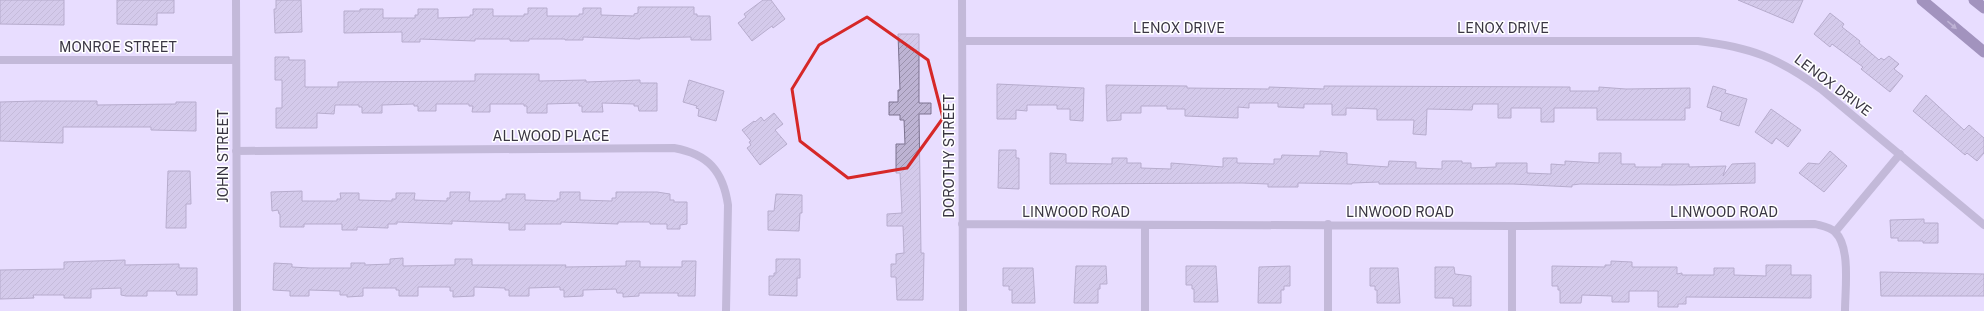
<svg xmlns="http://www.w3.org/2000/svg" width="1984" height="311" font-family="'Public Sans',sans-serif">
  <defs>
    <pattern id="building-hatch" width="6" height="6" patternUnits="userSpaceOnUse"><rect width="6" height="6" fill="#bdb3d3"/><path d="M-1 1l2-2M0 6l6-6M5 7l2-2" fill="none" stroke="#9b92ad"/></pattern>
  </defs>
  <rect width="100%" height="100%" fill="#e8ddff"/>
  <path fill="url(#building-hatch)" stroke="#7c7290" d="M0,0H64V25L0,24Z
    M117,0H174V13H157V25L117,24Z
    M276,0H301L302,32L275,33L274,9H276Z
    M763,0H771L785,19L773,28L772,26L752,41L738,23L746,17L744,14Z
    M1738,0H1803L1793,23Z
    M638,7H694V14H697V16H710L711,40H691V37L640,38V39L583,37V40H565V39H529V41H510V39H475V41L420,39V42H402V32L344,33V11H360V9H383V18H415V15H418V9H438V18L470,17V15H473V9H493V16H524V14H528V8H547V16H579V14H583V8H601V15L634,16V14L638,13Z
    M1830,13L1844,24L1842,27L1860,41L1859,43L1879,60L1881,58L1884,60L1889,56L1899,64L1894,69L1903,76L1890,92L1861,69L1863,67L1832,44L1830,47L1814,34Z
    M898,34H919V103H931V114H919L921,253H924L923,300H897L896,277H891V264H896V254L904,253L903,226H887V214L902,213L900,173H896V144H905L904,120H900V115H889V102H898V90H900Z
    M275,57H289V60H305V87H338V82L475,81V74H539V81L586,80V82L640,80V83H657V111H639L638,106H634V104L602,103L603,112H582V106H579V103L547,104V113H527V106H524V104H490V112H472L473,106H469V104H436V111H418V106H414V104L382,105V113H362V107H359V105H335L334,114L317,113V128H276V108H282V80H275Z
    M689,80L724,91L716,121L698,116L699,109L696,108L697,106L683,102Z
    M997,84L1084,88L1083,121L1070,120V109H1057V105H1027V111L1016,110V119H997Z
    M1106,85L1187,86V88L1269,89V87L1324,89V86L1570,87V91H1599V87L1626,89L1690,88V108H1685V120H1597V108H1554V122H1541V108H1511V118H1498V104H1473L1472,110L1427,109L1426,135L1413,134L1414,120H1377V109L1346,108V115H1332V104H1304V108L1278,107V103H1249V108L1238,107V118L1185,116V109H1167V106H1141V113H1121V120L1107,121Z
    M1713,86L1726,90L1725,93L1747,99L1739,126L1720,120L1722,112L1707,107Z
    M1926,95L1964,130L1969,125L1984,138V153L1977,161L1967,153L1965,155L1913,111Z
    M36,101H97V105L176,104V102H196V131L151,130V127H63V143L0,141V102Z
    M1771,109L1801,130L1788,147L1776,138L1772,144L1755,132Z
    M774,113L783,124L775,130L787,144L760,165L747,148L751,145L749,142L751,141L742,130L754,121L755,122L761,117L764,121Z
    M999,150H1016V158H1019V189L998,188Z
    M1320,151L1347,153V164L1360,165L1388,167L1389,161L1416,162V168L1442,169V161H1462V163H1471V168L1496,167V163H1527V173L1551,174V164L1565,165V161L1599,163V153H1621V164H1635V167H1662V164H1689V167L1726,166L1723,176L1732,164L1755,163V183L1673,185L1580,184L1572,185V187L1513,184H1379V182L1352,183V184L1298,183V187H1268V184L1242,183L1050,184V153L1066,154V163L1112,164V158H1127V163H1141V168L1171,169V163L1223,167V158H1237V163L1274,164V159H1281L1282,155L1320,156Z
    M1830,151L1847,166L1824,192L1799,173L1808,163L1819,164Z
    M168,171H190L191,204H186V228H166Z
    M302,191V201H337V199H341L340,193H359V200L392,201V199H396V193H415L414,200L447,201V198H450V192H470L469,201H502V199H506V194H525V200L557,201V199H560V192H580V200L612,201V198H616V192H657L670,194V200H674V202H687V224L680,225V229H667V224H650V222H618V224L561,222V224H525V230H509V223L452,221V224L397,222V224H388V228L357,227V230H342V224H304V227H280V214H279L278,210L272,211L271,192Z
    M776,194L802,195V213H800L799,231L768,230V211H774Z
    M1924,219V223H1938V243H1923V241H1898V238H1891L1890,220Z
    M403,258V266L455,265V259H472V265H566L565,267L626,266V261H640V267H682V261H696L695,296H678V293H639V296L623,297V293H617L616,289L583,290V296L564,297V290H560V287L529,288V296H509V290H505V288L474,287V296L453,297V291H450V287H418V296H399V290H396V288H363V296L347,297V295H340V291L309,290V296H290V291L273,290L274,263L292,264V267L310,268H351V263H365V265L390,264V259Z
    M776,259H800V278H797V296L769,295V276H774V273H776Z
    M125,260V265L179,264V268H197V295H177L176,291H147V296H126L121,295V288L91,289V298H64V295H33L34,298L0,299V270L64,269V262Z
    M1611,261L1632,262V267H1677V274L1682,273V275H1714V268H1734V275L1766,276V265H1791V275H1811V298L1686,297V304H1678V307H1658V291H1629V302H1612V296L1582,295L1581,303H1560V290H1558V286H1552V266L1605,267V265H1611Z
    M1076,266H1106L1107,284H1100V289H1098V303H1074Z
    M1186,266H1216L1218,302H1194V289H1192V285H1186Z
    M1290,266V286H1284V290H1281V303H1258L1259,267Z
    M1435,267H1454L1455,274L1471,276V306H1453V298H1435Z
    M1003,268H1033L1035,303H1012V290H1009V286H1003Z
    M1370,268H1398L1400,303H1377V290H1375V286H1370Z
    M1880,272L1984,274V296H1881Z"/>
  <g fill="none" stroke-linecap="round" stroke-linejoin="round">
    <path stroke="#978eaa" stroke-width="8" d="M236,0L237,311
      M962,0L963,311
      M962,41H1698C1750,47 1779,58 1821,89L1984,225
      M0,60H236
      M236,151L674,148C708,154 723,171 728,205L726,311
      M962,224L1512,226L1815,224C1822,226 1830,227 1835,232C1851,247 1845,290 1845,311
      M1328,224V311
      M1145,225V311
      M1512,226V311
      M1835,232L1900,154"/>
    <path stroke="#4e3a6f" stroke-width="11" d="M1922,0L1984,52
      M1974,0L1984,8"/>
  </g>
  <defs><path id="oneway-solid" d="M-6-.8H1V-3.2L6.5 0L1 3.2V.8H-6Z"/></defs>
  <use fill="#8c7fa1" href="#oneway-solid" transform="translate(1952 25) rotate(40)"/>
  <path d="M0 0H1984V311H0ZM867,17L928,60L943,118L907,168L848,178L800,141L792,89L819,45Z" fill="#e8ddff" fill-opacity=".55" fill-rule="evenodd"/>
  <path fill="none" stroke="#d62828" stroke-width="3" stroke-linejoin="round" d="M867,17L928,60L943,118L907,168L848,178L800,141L792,89L819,45Z"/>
  <g text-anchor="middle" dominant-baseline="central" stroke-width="3" stroke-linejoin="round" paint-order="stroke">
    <g font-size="14" fill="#3a3643" stroke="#fff">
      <text x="1179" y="28">LENOX DRIVE</text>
      <text x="1503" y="28">LENOX DRIVE</text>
      <text x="118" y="47">MONROE STREET</text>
      <text transform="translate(1833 85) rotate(37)">LENOX DRIVE</text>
      <text x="551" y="136">ALLWOOD PLACE</text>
      <text transform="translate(223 156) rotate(-90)">JOHN STREET</text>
      <text transform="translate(949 156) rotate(-90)">DOROTHY STREET</text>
      <text x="1076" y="212">LINWOOD ROAD</text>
      <text x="1400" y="212">LINWOOD ROAD</text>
      <text x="1724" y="212">LINWOOD ROAD</text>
    </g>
  </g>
</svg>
